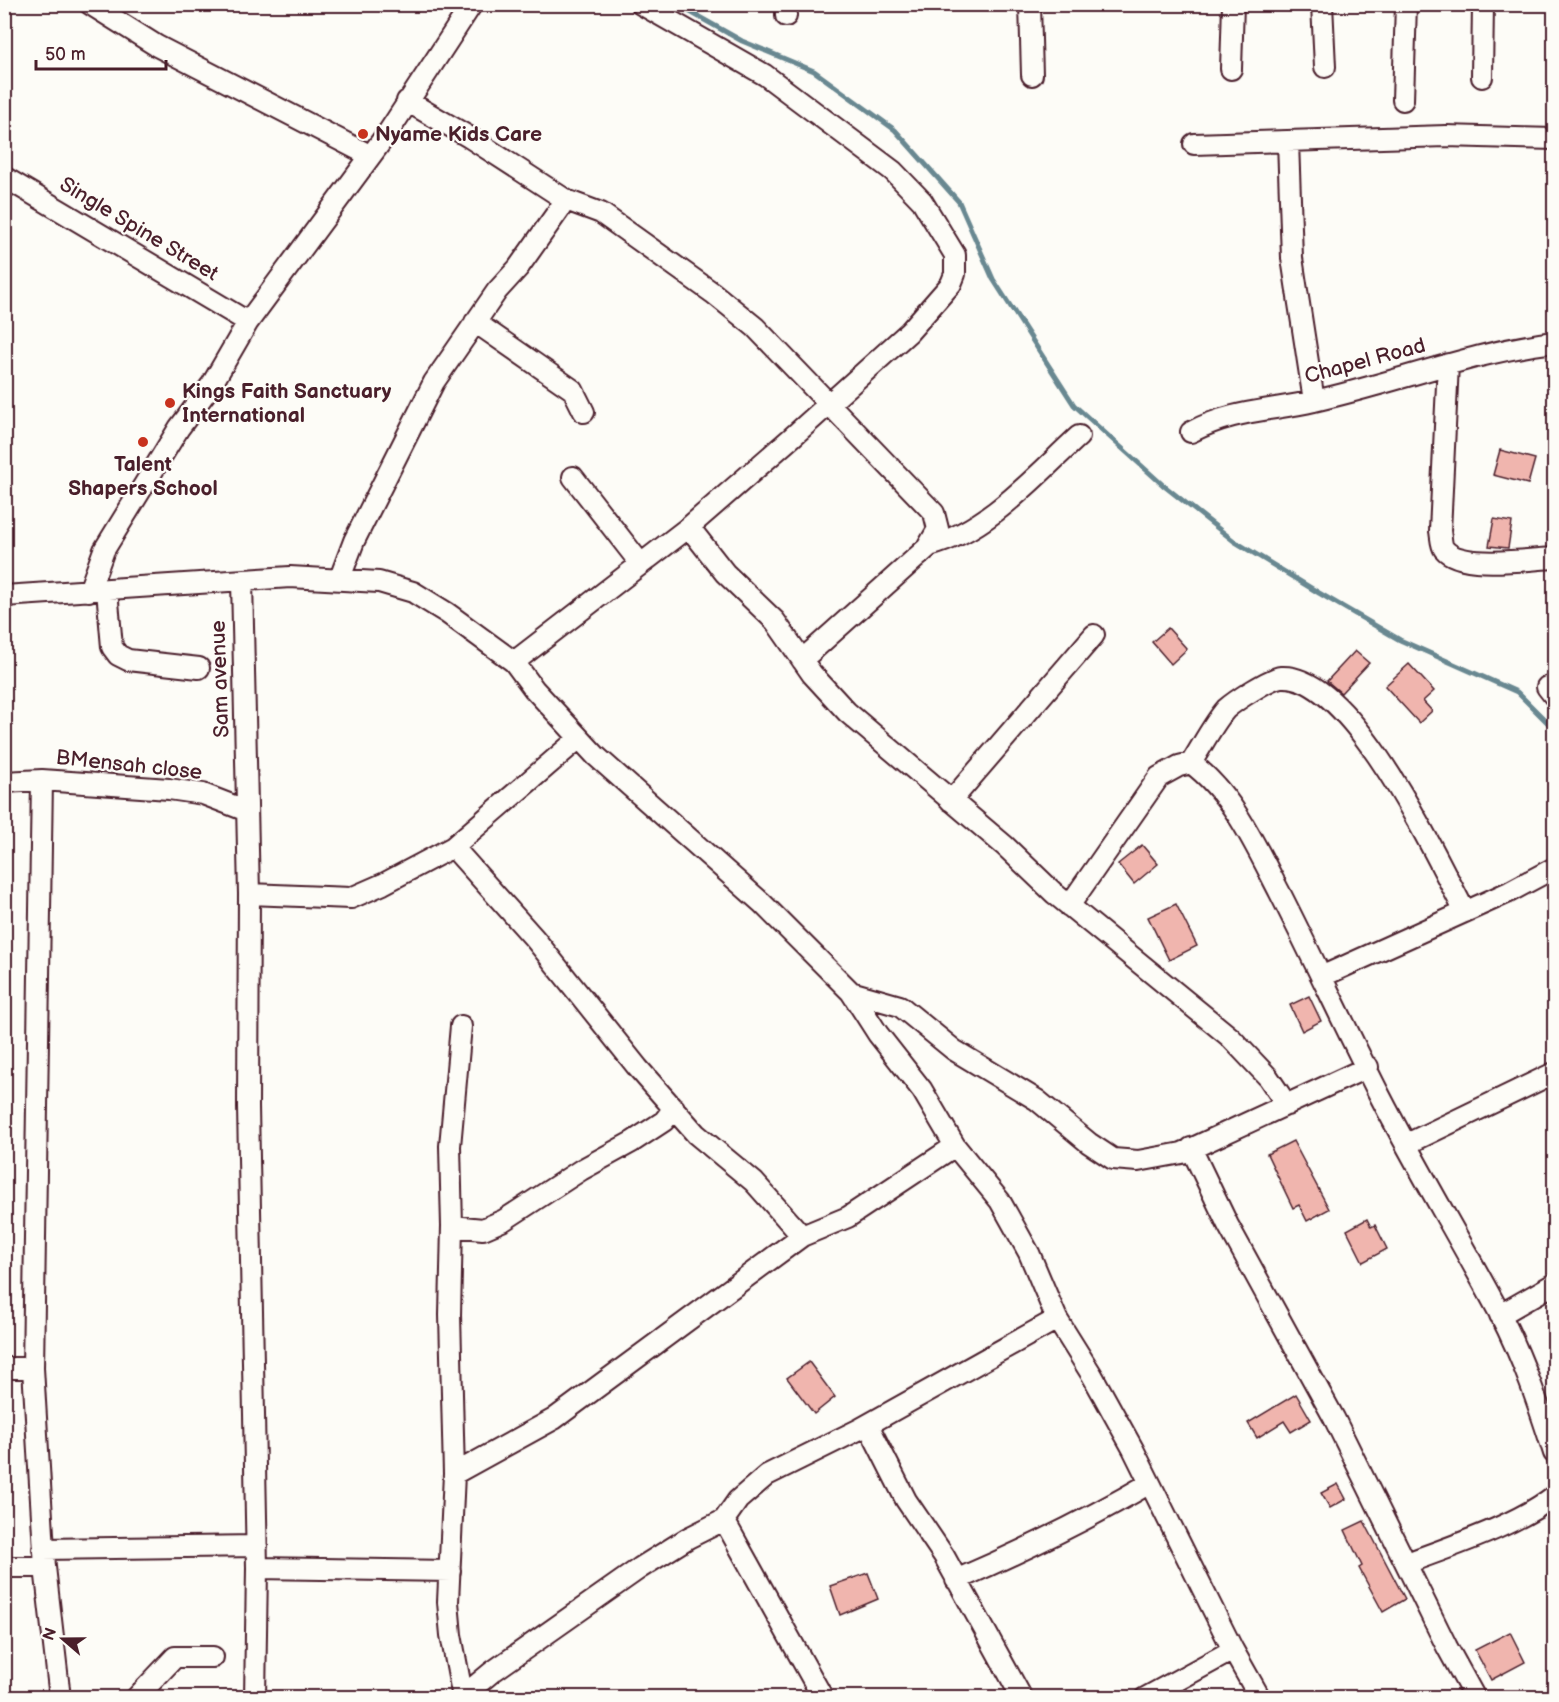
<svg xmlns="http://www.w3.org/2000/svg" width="1559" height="1702" font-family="'Balsamiq Sans',sans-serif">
  <rect width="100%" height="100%" fill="#fdfcf7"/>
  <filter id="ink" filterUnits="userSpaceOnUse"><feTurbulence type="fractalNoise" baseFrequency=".0167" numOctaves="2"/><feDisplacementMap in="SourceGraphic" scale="12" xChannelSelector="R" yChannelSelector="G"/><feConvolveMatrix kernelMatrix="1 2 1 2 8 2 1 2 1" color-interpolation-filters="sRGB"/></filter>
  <g filter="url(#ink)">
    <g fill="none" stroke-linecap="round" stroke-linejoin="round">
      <path stroke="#698891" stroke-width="5" d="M676,4L742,41L814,71L895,130L959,202L993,279L1074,405L1163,485L1234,541L1319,593L1400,640L1517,692L1554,729"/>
    </g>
    <path fill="#f0b5ae" stroke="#4a1f2b" stroke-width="1.5" d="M1500,450L1535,459L1528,484L1493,475Z
      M1494,519L1512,522L1508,548L1489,546Z
      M1168,628L1187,649L1171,664L1152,642Z
      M1355,651L1369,663L1341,693L1327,681Z
      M1409,664L1434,691L1423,701L1432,711L1419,723L1385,686Z
      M1142,845L1158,864L1134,884L1118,864Z
      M1176,904L1197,946L1169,960L1148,917Z
      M1309,996L1321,1021L1302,1031L1290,1005Z
      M1293,1141L1329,1209L1307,1221L1299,1205L1293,1208L1267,1154Z
      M1367,1219L1371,1227L1375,1225L1387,1249L1363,1262L1347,1230Z
      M809,1362L835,1397L814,1414L787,1378Z
      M1296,1394L1311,1420L1291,1432L1284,1421L1257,1438L1248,1423Z
      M1338,1484L1346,1499L1330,1508L1321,1493Z
      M1364,1521L1405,1599L1383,1612L1359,1568L1362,1566L1345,1530Z
      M868,1573L878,1599L840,1615L830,1586Z
      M1510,1632L1525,1662L1491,1680L1475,1650Z"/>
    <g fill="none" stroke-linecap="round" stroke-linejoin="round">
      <defs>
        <path id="minor" d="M90,4L157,46L369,155
          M1030,4L1032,75
          M1322,4L1325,67
          M786,16V4
          M1231,69L1233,4
          M1482,77L1483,4
          M1403,100L1406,4
          M407,101L469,137L566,200L601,213L713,293L755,327L934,513L938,529L927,548L802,660
          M1288,141L1292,258L1314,401
          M1194,144L1446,136L1554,139
          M4,177L248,322
          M475,322L573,390L584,412
          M1448,364L1440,531C1441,536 1441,545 1444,549C1461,570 1530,559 1554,558
          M1191,432C1232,410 1270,411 1314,401C1395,383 1472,352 1554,342
          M573,477L640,563
          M689,527L725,573L775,621L812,674L847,712L1005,846L1055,894L1230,1037L1268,1077L1287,1105
          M929,546C988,531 1035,476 1079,436
          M340,578L354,541L434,382L497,291L518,268L566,200
          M242,581L249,894L248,1107L257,1568L255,1698
          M107,590L112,647L118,655L128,660L199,668
          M89,591L104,550L179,428L212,384L248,322L389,131L472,4
          M4,596L290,577L379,582L413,592L447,613L514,662L534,689L596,756L762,903L851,992L900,1006L954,1050L1037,1100L1089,1143L1113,1159L1138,1161L1182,1153L1368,1067
          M514,662L689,527L790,439L909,332L951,284L955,274V255L922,201L893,171L765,75L641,4
          M1547,687L1554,696
          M1191,763C1202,746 1213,724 1226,709C1235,701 1270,678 1281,677C1351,672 1437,859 1465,912
          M42,780L33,1368L45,1567L60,1698
          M4,782L42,780L169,789L203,794L247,811
          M951,801L1094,635
          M453,847L535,939L638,1068L696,1134L754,1182L802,1236
          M249,894L351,898L383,884L453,847L578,739
          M1069,906L1159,777L1179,766L1191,763C1233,794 1257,849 1280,893C1314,960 1346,1029 1380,1096C1418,1170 1461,1241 1500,1314C1523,1358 1539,1406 1554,1453
          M1323,976L1509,892L1554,868
          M851,992L878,1034L922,1090L955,1146L1000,1201L1029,1253L1057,1319L1092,1375L1133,1449L1233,1650L1260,1698
          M461,1026L450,1146L452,1226L450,1315L454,1474L448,1602L451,1635L463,1698
          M1407,1144L1554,1073
          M1191,1148L1228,1225L1334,1418L1447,1647L1475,1698
          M452,1226L483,1229L504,1220L581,1170L632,1142L664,1121L674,1108
          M1500,1315L1554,1284
          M4,1368H33
          M868,1425L906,1500L944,1556L1022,1698
          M454,1474L554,1419L802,1236L848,1217L955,1146
          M724,1520L823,1698
          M43,1549L257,1546
          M1407,1563C1452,1546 1517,1525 1554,1496
          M4,1567H45
          M257,1568L450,1571
          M956,1580C1023,1551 1087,1520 1150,1483
          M463,1696L492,1672L640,1568L688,1538L724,1520L738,1500L767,1475L860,1429L1057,1319
          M136,1698L175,1657H213
          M1145,1698L1233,1650"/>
      </defs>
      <use href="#minor" stroke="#4a1f2b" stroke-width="24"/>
      <use href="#minor" stroke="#fdfcf7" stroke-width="20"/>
    </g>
  </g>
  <g fill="#c8321e" stroke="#fdfcf7" stroke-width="2">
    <circle cx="363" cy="134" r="6"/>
    <circle cx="170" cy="403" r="6"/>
    <circle cx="143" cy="442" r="6"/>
  </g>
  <g text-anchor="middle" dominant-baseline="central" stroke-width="4.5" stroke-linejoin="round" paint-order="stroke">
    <g font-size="21" font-weight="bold" fill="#4a1f2b" stroke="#fdfcf7" text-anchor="start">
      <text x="375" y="134">Nyame Kids Care</text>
      <text x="182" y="391">Kings Faith Sanctuary<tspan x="182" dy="24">International</tspan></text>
      <text x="143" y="464" text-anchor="middle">Talent<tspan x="143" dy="24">Shapers School</tspan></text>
    </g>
    <g font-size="21" fill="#4a1f2b" stroke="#fdfcf7">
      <text transform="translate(139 229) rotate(31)">Single Spine Street</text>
      <text transform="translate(1365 361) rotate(-15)">Chapel Road</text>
      <text transform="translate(220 679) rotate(-92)">Sam avenue</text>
      <text transform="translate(129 765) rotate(6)">BMensah close</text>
    </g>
  </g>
  <rect width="1559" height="1702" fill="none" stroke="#fdfcf7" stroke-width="24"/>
  <rect x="12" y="12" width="1535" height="1678" fill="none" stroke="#4a1f2b" stroke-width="2" filter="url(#ink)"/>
  <g transform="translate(63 1639) rotate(290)" stroke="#fdfcf7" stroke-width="4.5" paint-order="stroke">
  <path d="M0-4.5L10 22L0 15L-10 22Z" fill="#4a1f2b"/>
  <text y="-9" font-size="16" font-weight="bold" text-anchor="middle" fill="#4a1f2b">N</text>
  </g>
  <path d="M36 60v9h130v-9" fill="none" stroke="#4a1f2b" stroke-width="3"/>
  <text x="45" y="60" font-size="18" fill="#4a1f2b" stroke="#fdfcf7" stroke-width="4.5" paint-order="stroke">50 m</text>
</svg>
